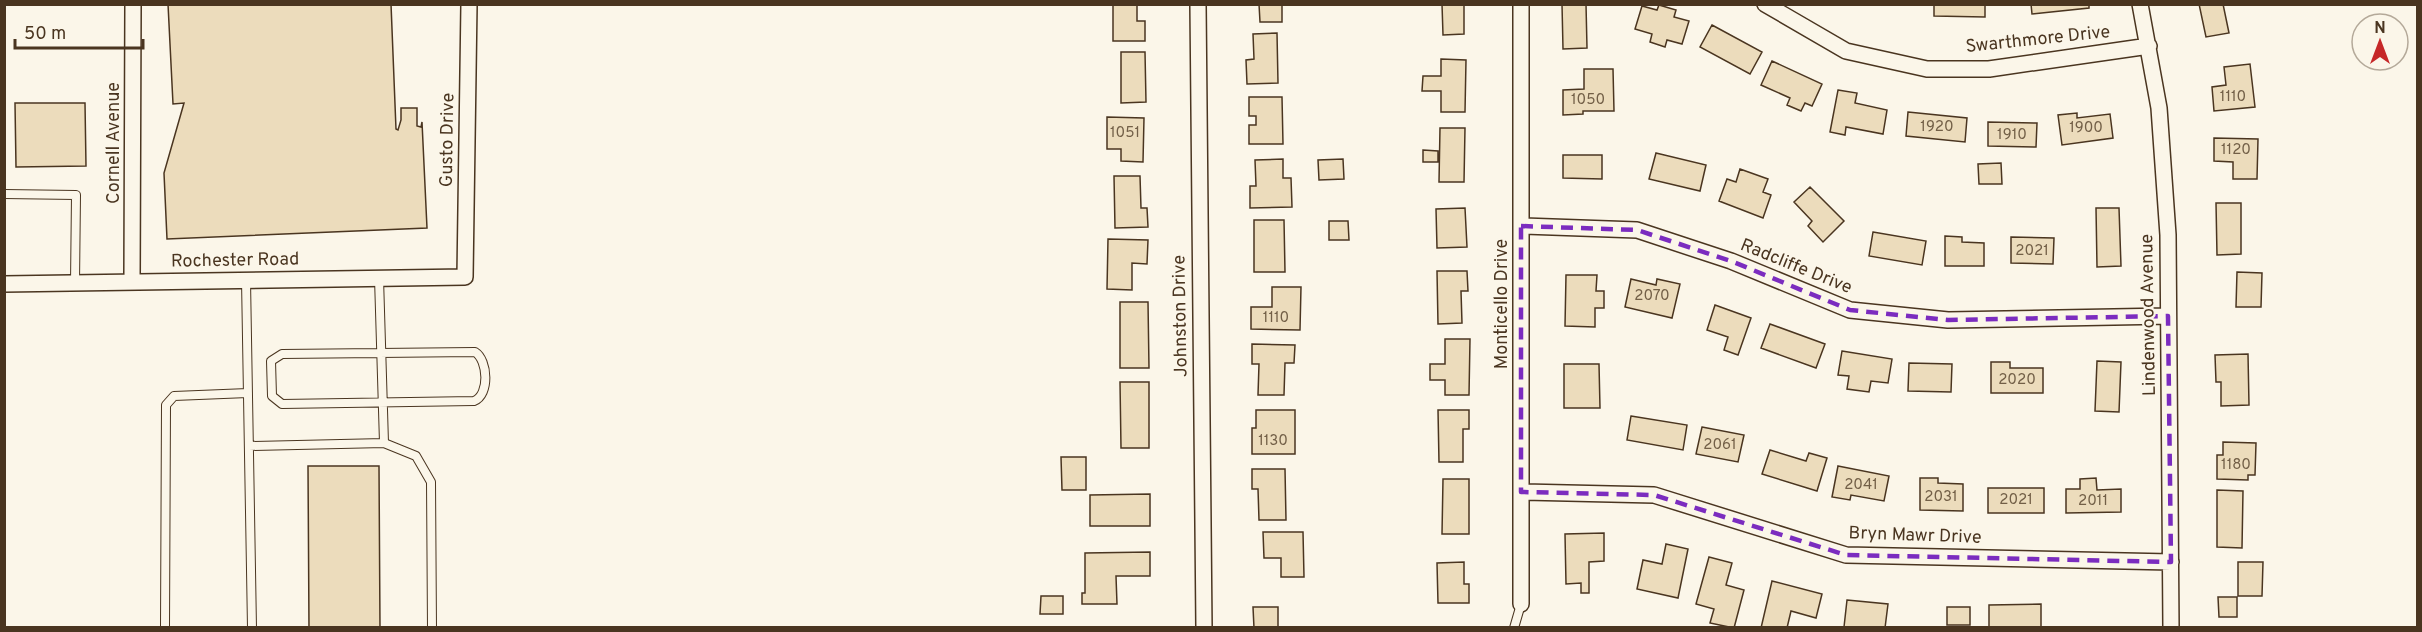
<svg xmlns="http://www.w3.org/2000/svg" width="2422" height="632" font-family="Overpass,sans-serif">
  <rect width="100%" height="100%" fill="#fbf6e9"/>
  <path fill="#ecdcbc" stroke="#4a3520" stroke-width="1.5" d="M168,4H391L396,129L398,130L401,120V108H417V126L421,127L422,122L427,228L167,239L164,173L184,103L173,104Z
    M1113,4H1137V21H1145V41H1113Z
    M1259,4H1282V22H1260Z
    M1442,4H1464V34L1443,35Z
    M1562,4H1586L1587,48L1563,49Z
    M1934,4H1985V17L1934,16Z
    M2031,4H2089V8L2032,14Z
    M2199,4H2223L2229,33L2206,37Z
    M1659,5L1676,10L1674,17L1689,21L1682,44L1667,40L1665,47L1650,42L1652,34L1635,29L1642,6L1657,10Z
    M1712,25L1762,52L1750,74L1700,47Z
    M1277,33L1278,83L1247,84L1246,60L1254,59L1253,34Z
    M1121,52H1145L1146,102L1121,103Z
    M1441,59L1466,60L1465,112H1441V91H1422L1423,76H1441Z
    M1772,61L1822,84L1812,106L1805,103L1801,111L1787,105L1790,98L1761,85Z
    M2250,64L2255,107L2214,111L2212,87L2226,85L2224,67Z
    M1584,69H1613L1614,111H1583V114L1563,115V90L1584,89Z
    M1838,90L1857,93L1855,103L1887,110L1883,134L1846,127L1845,135L1830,132Z
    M1249,97H1282L1283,144H1249V125H1256V116H1249Z
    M15,103H85L86,166L16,167Z
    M1908,112L1967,118L1965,142L1906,136Z
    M2077,113V118L2110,114L2113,138L2062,145L2058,115Z
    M1107,117L1144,118L1143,162L1121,161V149H1107Z
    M1988,122L2037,123L2036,147L1988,146Z
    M1440,128H1465L1464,182H1439Z
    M2214,138L2258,139L2257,179H2233V162L2214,161Z
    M1423,150L1438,151V162H1423Z
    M1656,153L1706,165L1700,191L1649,179Z
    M1563,155H1602V179L1563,178Z
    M1283,159V178H1291L1292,207L1250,208V186H1256L1255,160Z
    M1343,159L1344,179L1319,180L1318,160Z
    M2001,163L2002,184H1979L1978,164Z
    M1740,169L1768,179L1763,192L1771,195L1763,218L1719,201L1727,179L1736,182Z
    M1114,176H1140L1141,208H1147L1148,227L1115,228Z
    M1810,187L1844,221L1823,242L1808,226L1812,221L1794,202Z
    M2216,203H2241V254L2217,255Z
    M1465,208L1467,247L1437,248L1436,209Z
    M2096,208H2119L2121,266L2097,267Z
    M1254,220H1284L1285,272H1254Z
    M1329,221H1348L1349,240H1329Z
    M1873,232L1926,241L1922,265L1869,256Z
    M1945,236L1962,237V242L1984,243V266H1945Z
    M2011,237L2054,238L2053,264L2011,263Z
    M1108,239L1148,240L1147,264L1132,263V290L1107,289Z
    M1437,271H1467L1468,291H1461L1462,323L1438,324Z
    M2237,272L2262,273L2261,307H2236Z
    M1566,275H1597L1596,291H1604V308H1595V327L1565,326Z
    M1631,279L1656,285L1657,279L1680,284L1672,318L1625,307Z
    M1272,287H1301L1300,330L1251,329V307H1272Z
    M1120,302H1148L1149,368H1120Z
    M1715,305L1751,318L1738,355L1724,350L1728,337L1707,330Z
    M1770,324L1825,344L1816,368L1761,348Z
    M1445,339H1470L1469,395H1445V380H1430V364H1445Z
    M1252,344L1295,345L1294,363H1285L1284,395H1258L1259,364H1252Z
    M1842,351L1892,359L1888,383L1871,381L1869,392L1847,389L1849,376L1838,375Z
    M2248,354L2249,405L2221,406V382H2216L2215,355Z
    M2097,361L2121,362L2119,412L2095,411Z
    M1991,362H2010V368H2043V393H1991Z
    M1909,363L1952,364L1951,392L1908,391Z
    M1564,364H1599L1600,408H1564Z
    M1120,382H1149V448H1121Z
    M1256,410H1295V454H1252V428H1256Z
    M1438,410H1469V429H1463V462H1439Z
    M1631,416L1687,425L1683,450L1627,440Z
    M1702,427L1744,435L1738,462L1696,454Z
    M2223,442L2256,443L2255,475H2248V480L2217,479V455H2223Z
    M1770,450L1806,461L1809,453L1827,458L1817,491L1762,474Z
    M1061,457H1086V490H1062Z
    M308,466H379L380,628H309Z
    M1838,466L1889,476L1884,501L1851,495L1850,500L1832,497Z
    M1252,469H1285L1286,520H1259L1258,489H1252Z
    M1920,478H1938V483L1963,484V511L1920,510Z
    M2096,478L2097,490L2121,489V512L2066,513V489H2080V479Z
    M1443,479H1469V534H1442Z
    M1988,488H2044V513H1988Z
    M2217,490L2243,491L2242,548L2217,547Z
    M1150,494V526H1090V495Z
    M1263,532H1303L1304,577H1281V558H1264Z
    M1604,533V561L1589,562V593H1581V583L1566,584L1565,534Z
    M1666,544L1688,549L1678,598L1637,589L1643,560L1662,564Z
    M1150,552V576H1116L1117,604H1082V593H1085V553Z
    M1709,557L1732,563L1726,585L1744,590L1734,628L1710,623L1714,609L1696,604Z
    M1464,562V584H1469V603H1438L1437,563Z
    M2238,562H2263L2262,596H2238Z
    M1772,581L1822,594L1816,618L1791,611L1787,628H1761Z
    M1041,596H1063V614H1040Z
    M2218,597H2237V617H2219Z
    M1847,600L1888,604L1885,628L1844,627Z
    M2041,604V628H1989V605Z
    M1253,607H1278V628H1254Z
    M1947,607H1970V625H1947Z"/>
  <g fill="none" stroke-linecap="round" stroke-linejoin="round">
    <defs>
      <path id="service" d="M4,194L76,195L75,283
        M379,278L384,443
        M246,280L252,628
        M475,352C488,360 490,395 474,401L282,404L272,396L271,361L282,354Z
        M249,446L384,443L416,456L431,482L432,628
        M165,628L166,405L174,396L248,393
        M1514,628L1521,604"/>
      <path id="minor" d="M1198,4L1204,628
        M1521,4V604
        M1765,4L1846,51L1927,69H1989L2149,46
        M2140,4L2159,108L2168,235L2171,628
        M1521,226L1637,230L1731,261L1850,310L1948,320L2168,316
        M132,282L133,4
        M4,284L465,277L469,4
        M1521,492L1654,495L1846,555L2171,562"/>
    </defs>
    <use href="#service" stroke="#4a3520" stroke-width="10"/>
    <use href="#minor" stroke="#4a3520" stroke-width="18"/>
    <use href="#service" stroke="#fbf6e9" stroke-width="8"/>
    <use href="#minor" stroke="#fbf6e9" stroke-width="15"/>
  </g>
  <path fill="none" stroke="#7b2cbf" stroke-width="4.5" stroke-dasharray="12 8" stroke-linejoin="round" d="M1521,226L1637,230L1731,261L1850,310L1948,320L2168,316L2171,562L1846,555L1654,495L1521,492Z"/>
  <g text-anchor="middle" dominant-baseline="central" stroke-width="4.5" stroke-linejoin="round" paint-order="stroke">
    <g font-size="15" fill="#725f47">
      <text x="2233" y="97">1110</text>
      <text x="1588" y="100">1050</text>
      <text x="1937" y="127">1920</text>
      <text x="2086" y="128">1900</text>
      <text x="1125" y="133">1051</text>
      <text x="2012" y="135">1910</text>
      <text x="2236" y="150">1120</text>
      <text x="2032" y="251">2021</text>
      <text x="1652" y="296">2070</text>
      <text x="1276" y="318">1110</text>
      <text x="2017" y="380">2020</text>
      <text x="1273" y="441">1130</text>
      <text x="1720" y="445">2061</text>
      <text x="2236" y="465">1180</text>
      <text x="1861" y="485">2041</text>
      <text x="1941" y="497">2031</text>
      <text x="2016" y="500">2021</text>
      <text x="2093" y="501">2011</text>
    </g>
    <g font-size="18" fill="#4a3520" stroke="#fbf6e9">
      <text transform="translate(2038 40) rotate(-6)">Swarthmore Drive</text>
      <text transform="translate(448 140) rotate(-89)">Gusto Drive</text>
      <text transform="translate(114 143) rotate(-90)">Cornell Avenue</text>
      <text transform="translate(235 261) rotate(-1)">Rochester Road</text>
      <text transform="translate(1796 267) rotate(22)">Radcliffe Drive</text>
      <text transform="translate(1502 304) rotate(-90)">Monticello Drive</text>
      <text transform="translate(2149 315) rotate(-91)">Lindenwood Avenue</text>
      <text transform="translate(1181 316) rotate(-91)">Johnston Drive</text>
      <text transform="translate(1915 536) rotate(2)">Bryn Mawr Drive</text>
    </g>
  </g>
  <rect width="2422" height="632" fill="none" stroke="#4a3520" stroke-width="12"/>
  <g transform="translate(2380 42)"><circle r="28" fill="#fbf6e9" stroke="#b4a999" stroke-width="1.5"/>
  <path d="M0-4.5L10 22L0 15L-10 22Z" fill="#c62828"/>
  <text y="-9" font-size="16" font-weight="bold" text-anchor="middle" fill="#4a3520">N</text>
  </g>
  <path d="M15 39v9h128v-9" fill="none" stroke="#4a3520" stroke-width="3"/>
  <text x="24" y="39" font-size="18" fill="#4a3520" stroke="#fbf6e9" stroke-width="4.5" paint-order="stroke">50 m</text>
</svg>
